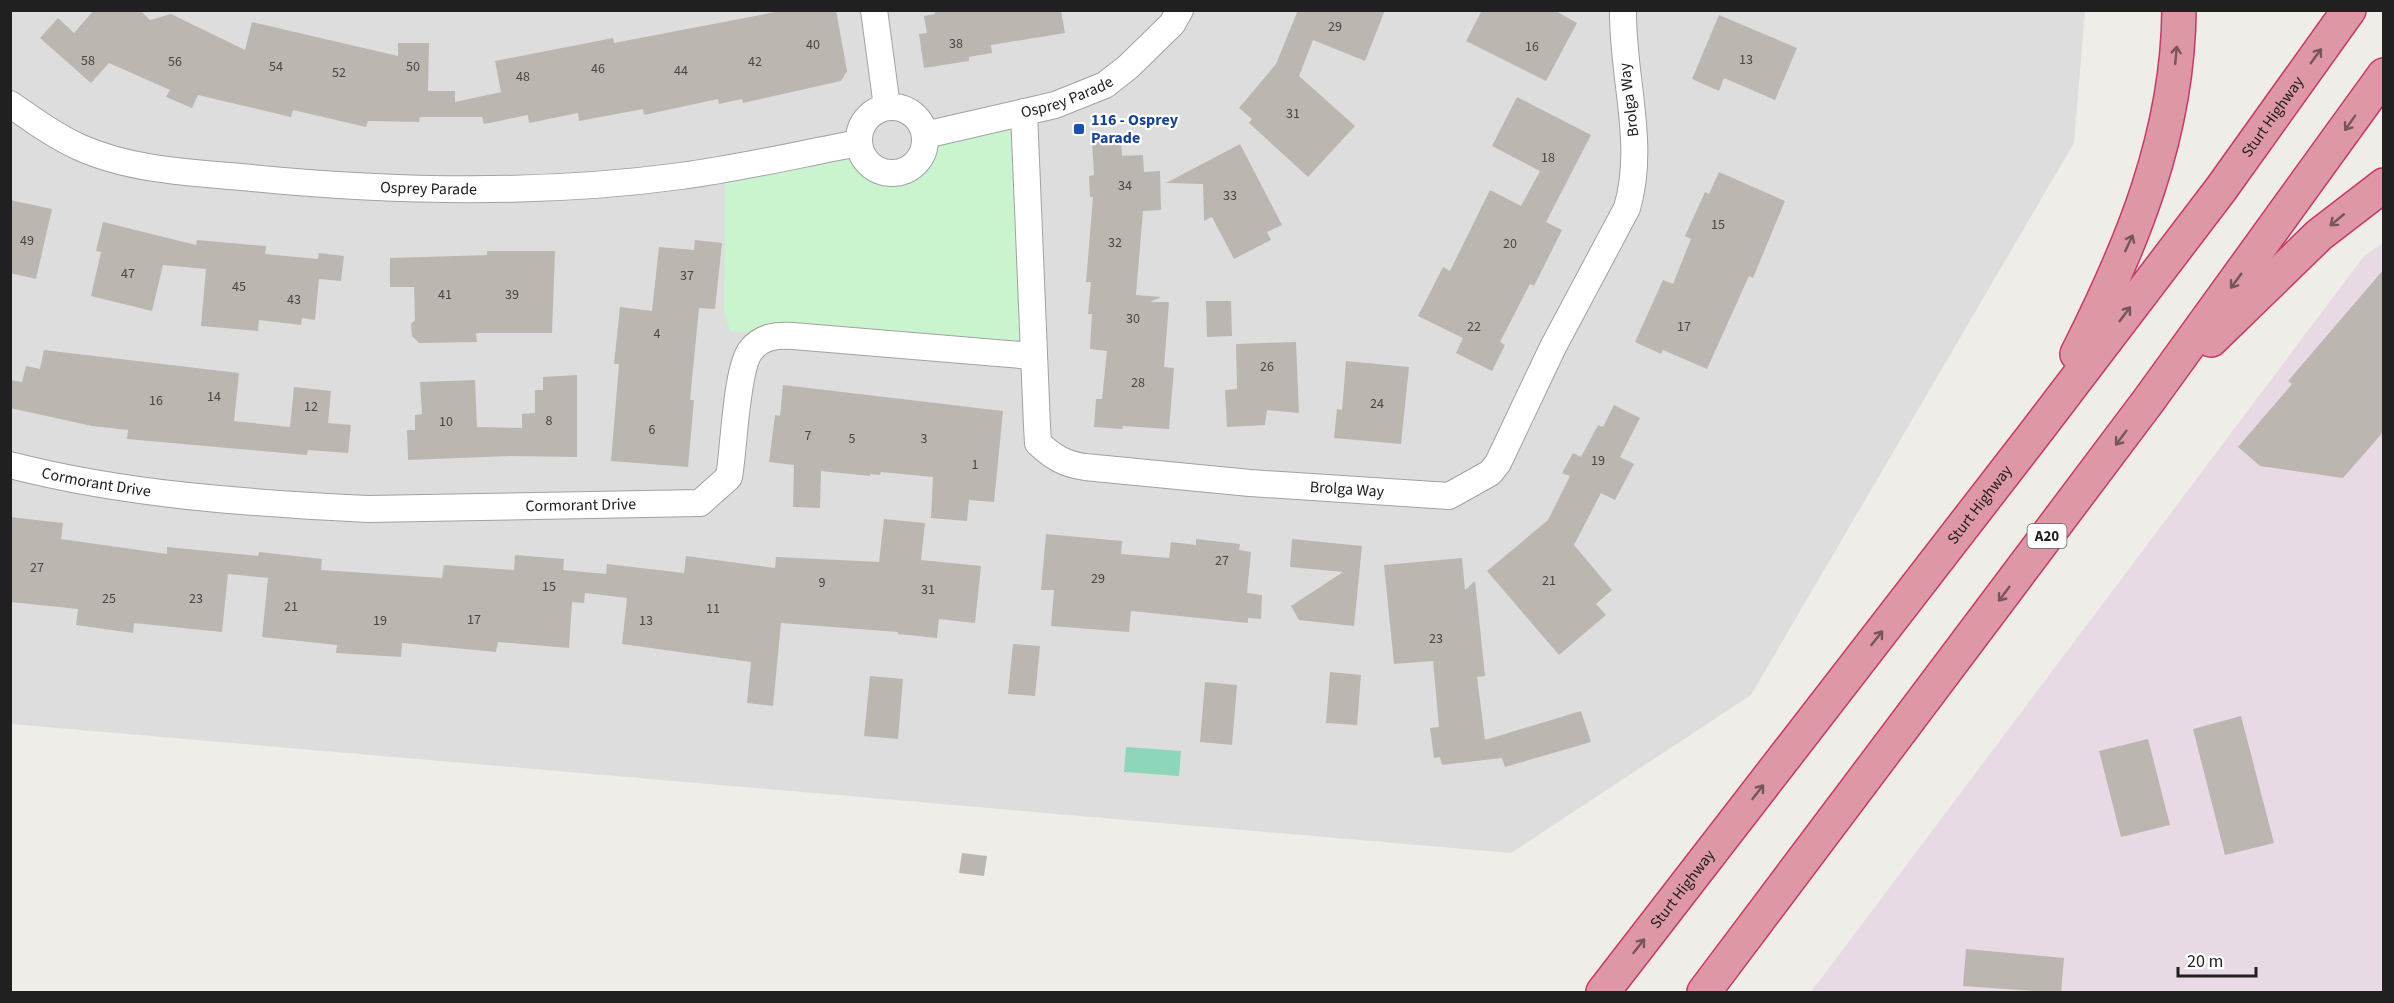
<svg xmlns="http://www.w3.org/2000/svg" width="2394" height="1003" font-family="'Source Sans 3',sans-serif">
  <rect width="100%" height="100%" fill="#efede7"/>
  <path fill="#dedddd" d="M10,11H2085L2074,143L1751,695L1511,853L11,724Z"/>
  <path fill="#e8dae5" d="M2383,243V992H1811L2364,256Z"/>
  <path fill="#c9f4cd" d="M995,127L1010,131L1022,338L1006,344L782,322L756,333L730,331L724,310L725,177L852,157L875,177L897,182L917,172L932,146Z"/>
  <path fill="#8dd6ba" d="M1126,747L1181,751L1179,776L1124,772Z"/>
  <path fill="#bcb6b0" d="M94,10H140L150,20L171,14L245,50L252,22L398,56V43H429L428,91H455V102L501,92L495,61L613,38L614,43L786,10H836L847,71L841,81L774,96L743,103L742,99L719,104L718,99L644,115L643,109L579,121L578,113L529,123L528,115L484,124L482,117H420L419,122L368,121L366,127L293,110L291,117L198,95L192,108L166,97L170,90L109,63L91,83L40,38L58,18L74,33Z
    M934,10H1061L1065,33L991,45L992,53L969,57V61L924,68L919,34L927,33L924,16L935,14Z
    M1298,10H1385L1365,61L1313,40L1299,76L1355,126L1308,177L1249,123L1252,119L1239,108L1276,64Z
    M1482,10H1554L1577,23L1546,81L1466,41Z
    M1719,15L1797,48L1775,100L1724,78L1719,91L1692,79Z
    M1517,97L1591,135L1546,222L1562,230L1534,286L1530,284L1500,342L1505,345L1492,371L1456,353L1463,338L1418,316L1443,267L1450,271L1490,190L1521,206L1540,171L1492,146Z
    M1121,140L1122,156L1143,155L1144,172L1160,171L1161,210L1143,211L1136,295L1161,297L1150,302H1169L1164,367L1174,368L1169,429L1123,426L1122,429L1094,427L1096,399H1102L1107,351L1090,349L1092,314H1088L1091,282H1086L1093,197H1090L1089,176L1094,175L1092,142Z
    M1240,144L1282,225L1267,232L1271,240L1234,259L1212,217L1204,221L1203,184L1166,183Z
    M1719,172L1785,201L1753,278L1749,276L1707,369L1663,350L1661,354L1635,342L1663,280L1673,284L1691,239L1685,236L1705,192L1709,194Z
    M10,200L52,209L36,279L10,273Z
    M103,222L196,245L197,240L266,246L265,254L318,259L319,253L344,256L341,281L319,279L315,320L302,318L301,325L259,320L258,331L201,326L206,269L163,265L152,311L91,296L101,252L96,251Z
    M695,240L722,243L715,309L699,308L690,400H694L688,467L611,461L619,364H614L620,307L652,311L659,247L694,250Z
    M487,251H555L552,333H476L477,342L419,343L412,336L411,324L415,320L414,287H390V258L487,255Z
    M2384,269V431L2343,478L2260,466L2238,447L2292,384L2288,381Z
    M1206,301H1231L1232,336L1207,337Z
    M1296,342L1299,413L1267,410L1265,425L1227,427L1225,390L1237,389L1236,344Z
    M44,350L239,373L234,421L290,427L294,387L331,391L328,423L351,425L348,453L308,450L307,455L127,439L128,430L92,426L10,408V380L22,382L26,366L40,369Z
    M1346,361L1409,367L1401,444L1334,438L1337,409L1342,410Z
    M577,375V457L511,456L408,460L407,430H415V415L422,414L420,382L475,380L477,427L522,428V414L535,413V390H543V377Z
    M783,385L1003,411L994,502L969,500L967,521L931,518L933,477L881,472L880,475L870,474V476L821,471L820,508L793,507L794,465L769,462L775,415L780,416Z
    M1614,405L1640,418L1620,457L1634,464L1615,500L1601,493L1574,545L1612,590L1596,604L1606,615L1559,655L1487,571L1548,520L1570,476L1562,473L1573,453L1581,457L1598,425L1603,427Z
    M10,517L63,523L61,539L167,554V547L258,556L259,552L322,559L321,570L442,578L444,565L514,570L515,555L564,559L563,570L606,574L607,564L684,573L686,556L775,568L776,557L879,562L884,519L925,523L921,560L981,566L975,623L939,619L937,638L898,634V632L781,623L773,706L747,703L751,662L622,644L627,598L585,593L584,603L572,602L569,648L498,642L496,652L402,643L401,657L336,653L337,645L262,637L268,578L228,574L222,632L134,623L133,633L76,625L78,609L10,602Z
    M1046,534L1122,541L1121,554L1169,558L1171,542L1196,545V539L1240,544L1239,550L1251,552L1247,593L1262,595L1261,619L1248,618V623L1131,611L1129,632L1051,626L1054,590H1041Z
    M1292,539L1362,546L1354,626L1299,620L1291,606L1343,572L1290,567Z
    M1462,558L1465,590L1475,581L1485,676L1477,677L1485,740L1581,711L1591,742L1505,767L1502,758L1442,765L1440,757L1434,758L1430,728L1439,727L1433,661L1394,664L1384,565Z
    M1013,644L1040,646L1035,696L1008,694Z
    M1330,672L1361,675L1357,725L1326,723Z
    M870,676L903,679L898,739L864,736Z
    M1205,682L1237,685L1232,745L1200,742Z
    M2241,716L2274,843L2225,855L2193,729Z
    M2148,739L2170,825L2121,837L2099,751Z
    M962,853L987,856L984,876L959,873Z
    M1966,949L2064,958L2061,993L1963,986Z"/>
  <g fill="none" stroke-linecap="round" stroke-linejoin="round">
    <defs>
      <g id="minor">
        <path d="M874,10L887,107"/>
        <path id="s1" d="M10,104C33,120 55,136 79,147C132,171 196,173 252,178C395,192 540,195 681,176C741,168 800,154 859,143"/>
        <circle cx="892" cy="140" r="33"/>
        <path id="s2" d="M1024,112L1037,426L1038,443C1053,457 1064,464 1085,467L1250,483L1449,496L1490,473L1498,463L1553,347L1627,208C1646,144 1622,76 1623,10"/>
        <path id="s3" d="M925,135L1055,105L1105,85L1128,67L1172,24L1180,10"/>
        <path id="s4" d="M10,465C126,495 249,503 368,509L700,503L729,477C734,450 736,368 751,350C762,336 777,335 793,336L1033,356"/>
      </g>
      <g id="motorway">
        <path d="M2211,340L2319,235L2384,185"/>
        <path d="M2077,354C2132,245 2178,135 2179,10"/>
        <path id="s5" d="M1603,992L2039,428L2221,189L2349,10"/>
        <path d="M1704,992L2149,400L2384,75"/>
      </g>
    </defs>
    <use href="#minor" stroke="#a1a1a1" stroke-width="28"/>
    <use href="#motorway" stroke="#c93869" stroke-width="36"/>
    <use href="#minor" stroke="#fff" stroke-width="26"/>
    <use href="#motorway" stroke="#de97a4" stroke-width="33"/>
  </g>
  <defs><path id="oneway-shaft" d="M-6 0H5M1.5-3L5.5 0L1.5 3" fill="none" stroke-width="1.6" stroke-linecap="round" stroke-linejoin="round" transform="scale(1.5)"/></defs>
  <g stroke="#75565b">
    <use href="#oneway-shaft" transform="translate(2176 55) rotate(-85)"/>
    <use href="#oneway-shaft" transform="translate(2316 56) rotate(-54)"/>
    <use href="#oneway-shaft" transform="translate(2350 123) rotate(125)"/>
    <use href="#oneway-shaft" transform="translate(2337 220) rotate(140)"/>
    <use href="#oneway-shaft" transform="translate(2129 243) rotate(-65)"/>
    <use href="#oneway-shaft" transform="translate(2236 281) rotate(126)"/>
    <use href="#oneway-shaft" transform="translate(2125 314) rotate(-53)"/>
    <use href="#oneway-shaft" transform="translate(2121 438) rotate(127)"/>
    <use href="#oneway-shaft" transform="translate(2004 594) rotate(127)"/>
    <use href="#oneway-shaft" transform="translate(1877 638) rotate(-52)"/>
    <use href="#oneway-shaft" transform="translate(1758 792) rotate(-52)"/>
    <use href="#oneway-shaft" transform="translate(1639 946) rotate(-52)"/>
  </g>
  <rect fill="#1a4fb4" stroke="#fff" stroke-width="2" x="1073" y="123" width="12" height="12" rx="3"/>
  <g text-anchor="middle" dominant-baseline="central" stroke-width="4.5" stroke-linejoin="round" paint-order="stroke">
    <g font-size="14" fill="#474644">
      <text x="1335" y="27">29</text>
      <text x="956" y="44">38</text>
      <text x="813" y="45">40</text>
      <text x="1532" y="47">16</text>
      <text x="1746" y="60">13</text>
      <text x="88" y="61">58</text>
      <text x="175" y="62">56</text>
      <text x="755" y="62">42</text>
      <text x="276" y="67">54</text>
      <text x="413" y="67">50</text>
      <text x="598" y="69">46</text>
      <text x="681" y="71">44</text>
      <text x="339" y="73">52</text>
      <text x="523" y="77">48</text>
      <text x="1293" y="114">31</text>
      <text x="1548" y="158">18</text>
      <text x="1125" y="186">34</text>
      <text x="1230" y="196">33</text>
      <text x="1718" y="225">15</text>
      <text x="27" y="241">49</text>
      <text x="1115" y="243">32</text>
      <text x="1510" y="244">20</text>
      <text x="128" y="274">47</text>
      <text x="687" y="276">37</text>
      <text x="239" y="287">45</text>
      <text x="445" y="295">41</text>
      <text x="512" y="295">39</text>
      <text x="294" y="300">43</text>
      <text x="1133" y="319">30</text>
      <text x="1474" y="327">22</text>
      <text x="1684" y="327">17</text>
      <text x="657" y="334">4</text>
      <text x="1267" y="367">26</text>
      <text x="1138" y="383">28</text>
      <text x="214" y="397">14</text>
      <text x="156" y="401">16</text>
      <text x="1377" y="404">24</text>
      <text x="311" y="407">12</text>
      <text x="549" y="421">8</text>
      <text x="446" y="422">10</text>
      <text x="652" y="430">6</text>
      <text x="808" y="436">7</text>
      <text x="852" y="439">5</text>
      <text x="924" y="439">3</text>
      <text x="1598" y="461">19</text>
      <text x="975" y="465">1</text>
      <text x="1222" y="561">27</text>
      <text x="37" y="568">27</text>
      <text x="1098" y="579">29</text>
      <text x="1549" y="581">21</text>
      <text x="822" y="583">9</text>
      <text x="549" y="587">15</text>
      <text x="928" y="590">31</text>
      <text x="109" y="599">25</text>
      <text x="196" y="599">23</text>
      <text x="291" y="607">21</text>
      <text x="713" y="609">11</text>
      <text x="474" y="620">17</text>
      <text x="380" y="621">19</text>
      <text x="646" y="621">13</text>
      <text x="1436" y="639">23</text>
    </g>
    <rect fill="#fff" stroke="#636363" stroke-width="1.5" x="2027.5" y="524" width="39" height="24" rx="4.5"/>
    <g font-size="15" font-weight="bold" fill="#202020">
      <text x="2047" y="536">A20</text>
    </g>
    <g font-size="16" fill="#202020" stroke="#fff">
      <text stroke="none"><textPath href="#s3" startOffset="147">Osprey Parade</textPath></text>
      <text transform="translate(1629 100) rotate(-97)">Brolga Way</text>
      <text stroke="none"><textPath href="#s5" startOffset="1102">Sturt Highway</textPath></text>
      <text stroke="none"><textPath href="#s1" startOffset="435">Osprey Parade</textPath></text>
      <text stroke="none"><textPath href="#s4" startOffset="88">Cormorant Drive</textPath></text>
      <text stroke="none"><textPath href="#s2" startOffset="648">Brolga Way</textPath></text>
      <text stroke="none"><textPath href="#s5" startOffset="616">Sturt Highway</textPath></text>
      <text stroke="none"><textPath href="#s4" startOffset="574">Cormorant Drive</textPath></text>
      <text stroke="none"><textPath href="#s5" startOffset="130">Sturt Highway</textPath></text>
    </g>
    <g font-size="16" font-weight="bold" fill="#164399" stroke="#fff" text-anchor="start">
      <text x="1091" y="120">116 - Osprey<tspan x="1091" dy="18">Parade</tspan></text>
    </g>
  </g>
  <rect width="2394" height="1003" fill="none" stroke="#202020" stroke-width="24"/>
  <path d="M2178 967v9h78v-9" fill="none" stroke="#202020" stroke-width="3"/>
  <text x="2187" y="967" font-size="18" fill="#202020" stroke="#ffffff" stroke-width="4.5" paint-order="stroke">20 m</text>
</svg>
